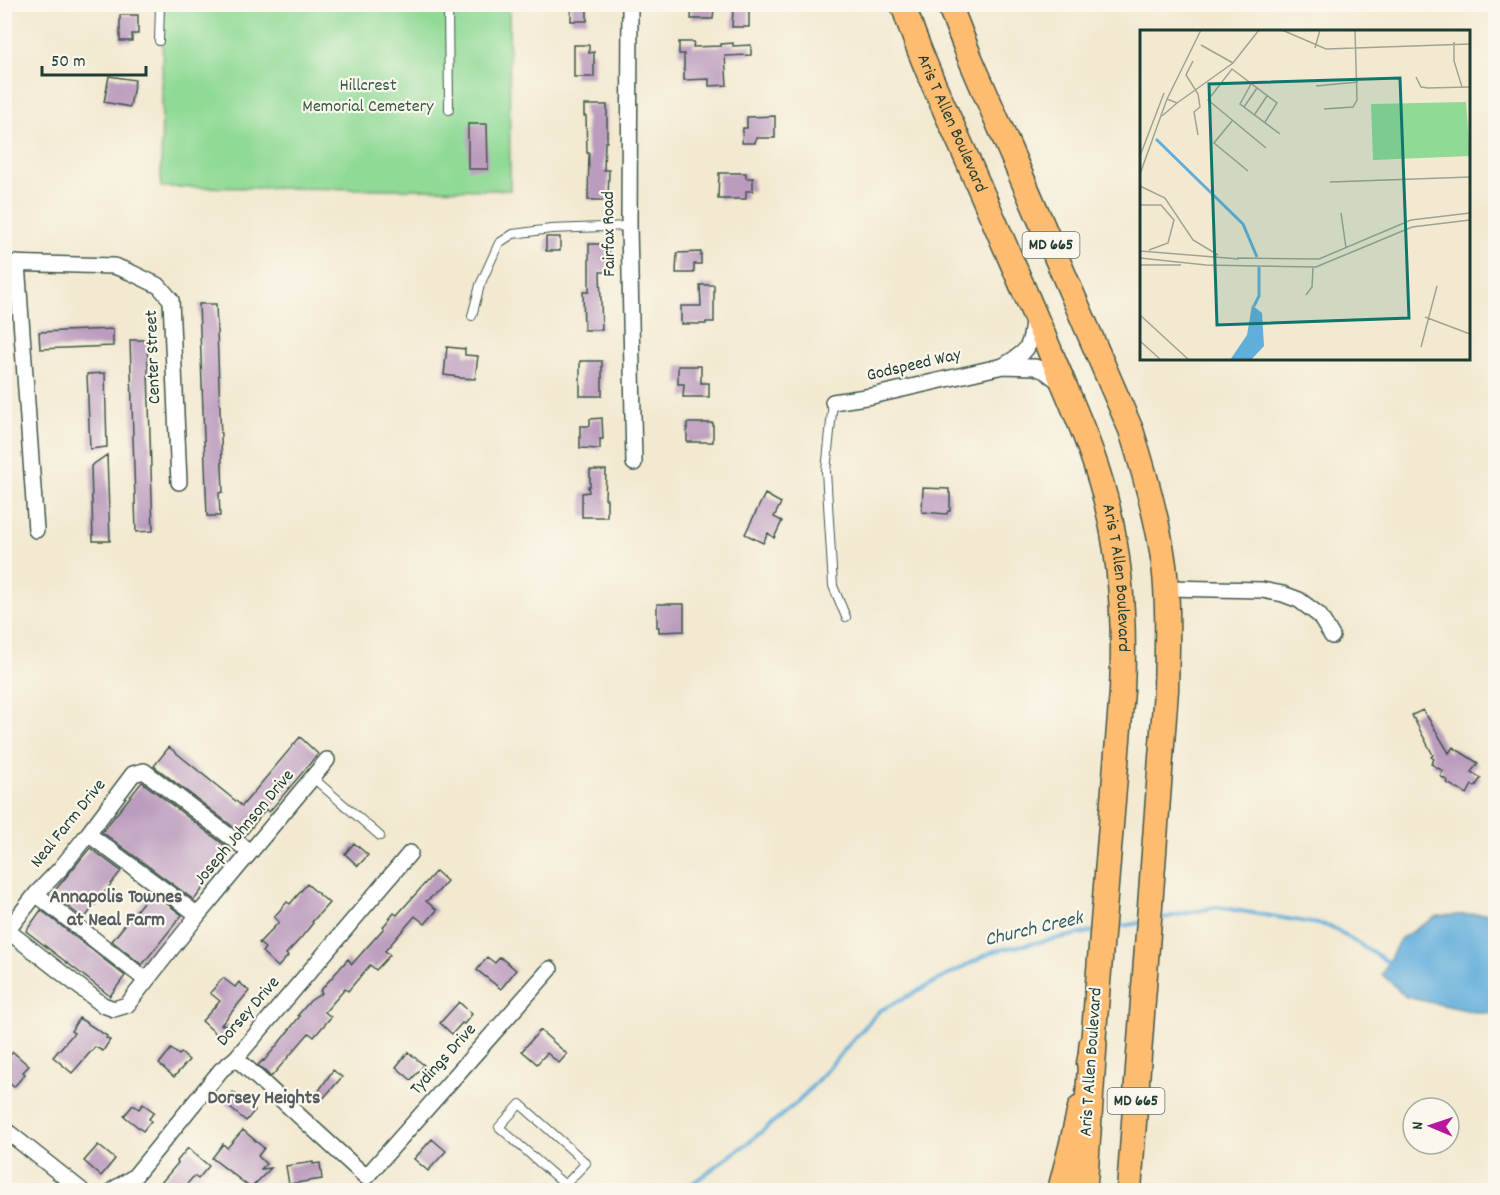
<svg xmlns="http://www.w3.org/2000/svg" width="1500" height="1195" font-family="Dekko,sans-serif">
  <rect width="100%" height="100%" fill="#fbf7ec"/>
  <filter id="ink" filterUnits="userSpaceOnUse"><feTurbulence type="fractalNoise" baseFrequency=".0167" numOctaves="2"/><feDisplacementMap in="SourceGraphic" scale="12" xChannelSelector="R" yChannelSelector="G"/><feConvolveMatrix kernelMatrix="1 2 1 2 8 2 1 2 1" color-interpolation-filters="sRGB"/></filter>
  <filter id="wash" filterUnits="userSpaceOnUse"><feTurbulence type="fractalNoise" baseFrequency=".008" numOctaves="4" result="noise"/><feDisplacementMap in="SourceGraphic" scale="24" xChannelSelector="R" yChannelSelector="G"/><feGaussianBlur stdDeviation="1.35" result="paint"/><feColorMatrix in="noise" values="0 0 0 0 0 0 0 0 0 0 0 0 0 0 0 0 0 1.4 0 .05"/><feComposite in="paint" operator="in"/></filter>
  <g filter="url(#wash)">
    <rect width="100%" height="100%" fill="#f2e9d0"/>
    <path fill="#90da96" stroke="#588c65" stroke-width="1.5" d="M163,5H509L510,190L161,187Z"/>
    <path fill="#62aedb" stroke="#407688" stroke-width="1.5" d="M1495,913V1013H1480L1406,997L1382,974L1400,939L1437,916Z"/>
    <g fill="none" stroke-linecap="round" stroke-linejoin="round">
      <path stroke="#62aedb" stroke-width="4" d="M1158,919L1217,907L1330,926L1388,962
        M1111,928L1139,923
        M686,1190L693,1183L749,1142L800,1100L879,1011L994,951L1095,931"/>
    </g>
    <g id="blocks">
      <path fill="#bb9bbe" d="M571,4H587V21H571Z
        M692,4H709V8H714L713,19H691Z
        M733,10H749V27H732Z
        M120,15H138V34H132V41H120Z
        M679,42H694L693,47L721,46V44L733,43V46L751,45V55L725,56L727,85L709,86V79L684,80V54H679Z
        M574,45H589V53L594,52V77H574Z
        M109,76L135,80L130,107L104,102Z
        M584,105H607V142H605L604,170H609L608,200H588L589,153H587L586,116H584Z
        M775,116V138H756L755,143H742L743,128H747V117Z
        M468,124H487L488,169H468Z
        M719,173H746V178H753V191H746V199H718Z
        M546,237H560V251H546Z
        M589,244H609V272H600L602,330H584L583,292H589Z
        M701,252V264H694V273H676L677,253Z
        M700,285H714V322H706V324H681V306H701Z
        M199,304H216L223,492L219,493L220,516H207Z
        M113,329V346L40,349L39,332Z
        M130,340H147L153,531L136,532Z
        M447,347L465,349V355L478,356L475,379L460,378L459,377L444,375Z
        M580,361H602V396H580Z
        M678,366H701V383H709V397H683L684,384H678Z
        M105,373L107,447L90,449L87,374Z
        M602,418L603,439H600V449L580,448V426H590V419Z
        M687,423H713V442H687Z
        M107,455L110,541H93L91,466Z
        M590,470H606L605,499H607V517H582V493L589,492L588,486H590Z
        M923,488L949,489V493H950V511H948L947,514L922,512Z
        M765,494L781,503L774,517L782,521L774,538L768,533L763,543L745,534Z
        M657,604H684V631L659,632V627H657Z
        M1423,710L1426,716H1427L1449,753L1453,747L1478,763L1471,772L1481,778L1475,787L1472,785L1467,794L1447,783L1448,781L1440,776L1443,771L1431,764L1434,759L1431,757L1433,755L1412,715Z
        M300,737L318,754L269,812L266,809L245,836L154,766L169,747L242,806Z
        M142,782L232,851L194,900L102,832Z
        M354,843L368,855L358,866L345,854Z
        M90,848L121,871L84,919L52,894Z
        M436,871L447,881L437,893L426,901L437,910L425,924L415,916L385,951L390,955L376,970L370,965L348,991L345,989L325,1012L331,1017L314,1037L309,1033L271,1077L258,1065L263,1060L264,1061L278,1044L300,1016L298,1015L310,1001L322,993L320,991L348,959L352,964L384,928L383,927L394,913L397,915Z
        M307,884L329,903L312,922L313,923L300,939L286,954L288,956L278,967L262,952L265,948L259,943L279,922L274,917L287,902L290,904Z
        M151,892L182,915L142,965L112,941Z
        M41,910L125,976L110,996L26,931Z
        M487,957L495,963L500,957L516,970L501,989L477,970Z
        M223,978L235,987L239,982L249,991L221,1025H233L221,1038L202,1021L220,1001L210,993Z
        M459,1002L472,1014L464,1024L462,1023L452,1034L440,1023Z
        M79,1018L107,1036L106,1038L110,1040L103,1051L95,1047L72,1073L53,1057L74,1033L71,1031Z
        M540,1030L567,1054L559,1063L547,1053L537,1064L522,1051Z
        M171,1049L179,1055L181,1053L189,1060L174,1077L159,1064Z
        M13,1052L29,1066L23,1072L25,1074L14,1087L4,1079V1062Z
        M408,1052L424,1065L411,1080L396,1067Z
        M333,1070L342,1077L320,1102L314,1098Z
        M233,1092L255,1110L246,1121L224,1103Z
        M143,1104L154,1112L149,1119L151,1121L143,1131L124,1116L133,1105L139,1109Z
        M243,1130L264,1148L258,1156L266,1164L261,1169L271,1168L251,1188L212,1158L223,1144L227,1148Z
        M432,1139L446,1151L428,1171L414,1159Z
        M98,1145L115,1159L101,1176L84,1161Z
        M188,1148L209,1166L198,1179L194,1176L181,1191H154L178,1163L177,1161Z
        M313,1162V1164L320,1163L322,1179L289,1184L286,1166Z"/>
    </g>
  </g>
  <g filter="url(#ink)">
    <use href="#blocks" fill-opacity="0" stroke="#3f574b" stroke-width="1.5"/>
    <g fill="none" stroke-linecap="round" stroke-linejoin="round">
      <defs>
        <path id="service" d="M448,4L449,110
          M159,41L160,4
          M472,316L480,285L499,243L513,234L551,229L629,226
          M833,402L826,471L833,586L846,617
          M313,778L380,836
          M557,1190L565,1185L499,1127L520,1104L586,1163L565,1185"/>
        <path id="minor" d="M630,4L629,226L634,463
          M4,263L114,266L130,272L159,286L171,300L179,482
          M17,263L36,530
          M1003,366C1027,352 1031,349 1033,320
          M833,402L872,396L1003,366L1035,367L1045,371L1061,383
          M1166,588L1262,590L1283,594L1299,600L1319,615L1332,636
          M88,834L198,915
          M36,894L146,980
          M8,931L103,1005L114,1009L127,1005L198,915L327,760
          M4,935L36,894L61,868L88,834L133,774L144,771L250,852
          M236,1058L366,1177L550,969
          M4,1129L81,1190
          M113,1190L134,1177L221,1070L236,1058L410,853"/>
        <g id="primary">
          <path id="s1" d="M903,4C919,55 942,103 964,152C994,221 1025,291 1054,361C1073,406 1093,450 1105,497C1122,561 1125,625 1122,691L1093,1044L1089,1063"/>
          <path d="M949,4L970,58L1131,430C1145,474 1158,519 1164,565C1169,606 1167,648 1166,690L1129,1190"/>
          <path d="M1060,1190L1071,1147L1080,1108"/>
        </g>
        <path id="motorway" d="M1083,1190L1093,1044"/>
      </defs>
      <use href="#service" stroke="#3f574b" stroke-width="10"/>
      <use href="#minor" stroke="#3f574b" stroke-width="18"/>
      <use href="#primary" stroke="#3f574b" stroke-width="27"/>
      <use href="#motorway" stroke="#3f574b" stroke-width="30"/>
      <use href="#service" stroke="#fff" stroke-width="8"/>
      <use href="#minor" stroke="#fff" stroke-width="15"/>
      <use href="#primary" stroke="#febc70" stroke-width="24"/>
      <use href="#motorway" stroke="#febc70" stroke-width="27"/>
    </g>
  </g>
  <g text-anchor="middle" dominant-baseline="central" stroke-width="4.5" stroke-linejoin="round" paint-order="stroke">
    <g fill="#fbf7ec" stroke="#61756b" stroke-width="1.5">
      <rect x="1022.5" y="232" width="57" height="26" rx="4.5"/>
      <rect x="1107.5" y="1088" width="57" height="26" rx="4.5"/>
    </g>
    <g font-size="16" font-weight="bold" fill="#1f3d34">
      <text x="1051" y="245">MD 665</text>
      <text x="1136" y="1101">MD 665</text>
    </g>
    <g font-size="18" fill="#365c48" stroke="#fbf7ec">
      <text x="368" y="86">Hillcrest<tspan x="368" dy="21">Memorial Cemetery</tspan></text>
    </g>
    <g font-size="18" fill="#1f3d34" stroke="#fbf7ec">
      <text stroke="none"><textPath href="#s1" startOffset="129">Aris T Allen Boulevard</textPath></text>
      <text transform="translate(610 234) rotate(-91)">Fairfax Road</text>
      <text transform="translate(154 357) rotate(-92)">Center Street</text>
      <text transform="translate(914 366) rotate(-13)">Godspeed Way</text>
      <text stroke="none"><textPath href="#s1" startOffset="615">Aris T Allen Boulevard</textPath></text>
      <text transform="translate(69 824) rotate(-51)">Neal Farm Drive</text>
      <text transform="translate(245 828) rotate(-50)">Joseph Johnson Drive</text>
      <text transform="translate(249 1012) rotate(-49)">Dorsey Drive</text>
      <text transform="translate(444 1060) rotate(-48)">Tydings Drive</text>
      <text transform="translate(1092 1062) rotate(-86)">Aris T Allen Boulevard</text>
    </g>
    <g font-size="20" font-weight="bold" fill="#565e64" stroke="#fbf7ec">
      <text x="116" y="898">Annapolis Townes<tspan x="116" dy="23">at Neal Farm</tspan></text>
      <text x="264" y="1099">Dorsey Heights</text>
    </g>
    <g font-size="20" font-style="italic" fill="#335f66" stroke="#fbf7ec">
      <text transform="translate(1034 930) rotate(-13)">Church Creek</text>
    </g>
  </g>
  <g transform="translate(1140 30)">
    <rect width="330" height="330" fill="#f2e9d0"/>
    <path d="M326,72L330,126L233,130L231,74Z" fill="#90da96"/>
    <path d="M112,275L122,283L124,316L111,330H90L107,305Z" fill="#62aedb"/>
    <path fill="none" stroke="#62aedb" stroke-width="3" d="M16,109L103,194L117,227M114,276L119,266V237"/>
    <path fill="none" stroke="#9ea492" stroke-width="1.5" d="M142,0L186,19L330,14M314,12V31L322,57M61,15L93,33M175,18L180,0M53,31L46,45L58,64L60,77L54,82L58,105M276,47L281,57L288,58L330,57M111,54L100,74L140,104M176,56L218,52M27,69L37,73L93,33L119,0M104,77L117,58M184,79L213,77L217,70L215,0M115,84L127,66M22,86L37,73M92,91L74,113L108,141M125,92L137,73L92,39L68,70L126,118M0,126L24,63M0,144L27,69L61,0M190,152L330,147M0,156L25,168L53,210L78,225M0,175H21L34,190L28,213L9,220M201,183L206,218M0,221L99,229M0,228L66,235M97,228L179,229L271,190L330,183M0,235H41M64,235L176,237L272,197L330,190M166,265L172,257L173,238M0,285L49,330M285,287L330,304M0,311L21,330M281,317L297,256"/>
    <path fill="#0f766e" fill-opacity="0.15" stroke="#0f766e" stroke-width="3" d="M260,48L269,288L77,295L69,54Z"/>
    <rect width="330" height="330" fill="none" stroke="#1f3d34" stroke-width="3"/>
  </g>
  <rect width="1500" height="1195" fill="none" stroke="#fbf7ec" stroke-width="24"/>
  <g transform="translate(1431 1126) rotate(272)"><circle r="28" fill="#fbf7ec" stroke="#a3ada2" stroke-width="1.5"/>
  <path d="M0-4.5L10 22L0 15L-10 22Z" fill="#b5179e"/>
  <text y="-9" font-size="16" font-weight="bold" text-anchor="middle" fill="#1f3d34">N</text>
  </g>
  <path d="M42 66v9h104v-9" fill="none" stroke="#1f3d34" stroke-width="3"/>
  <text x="51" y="66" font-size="18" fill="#1f3d34" stroke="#fbf7ec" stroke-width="4.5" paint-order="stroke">50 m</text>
</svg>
